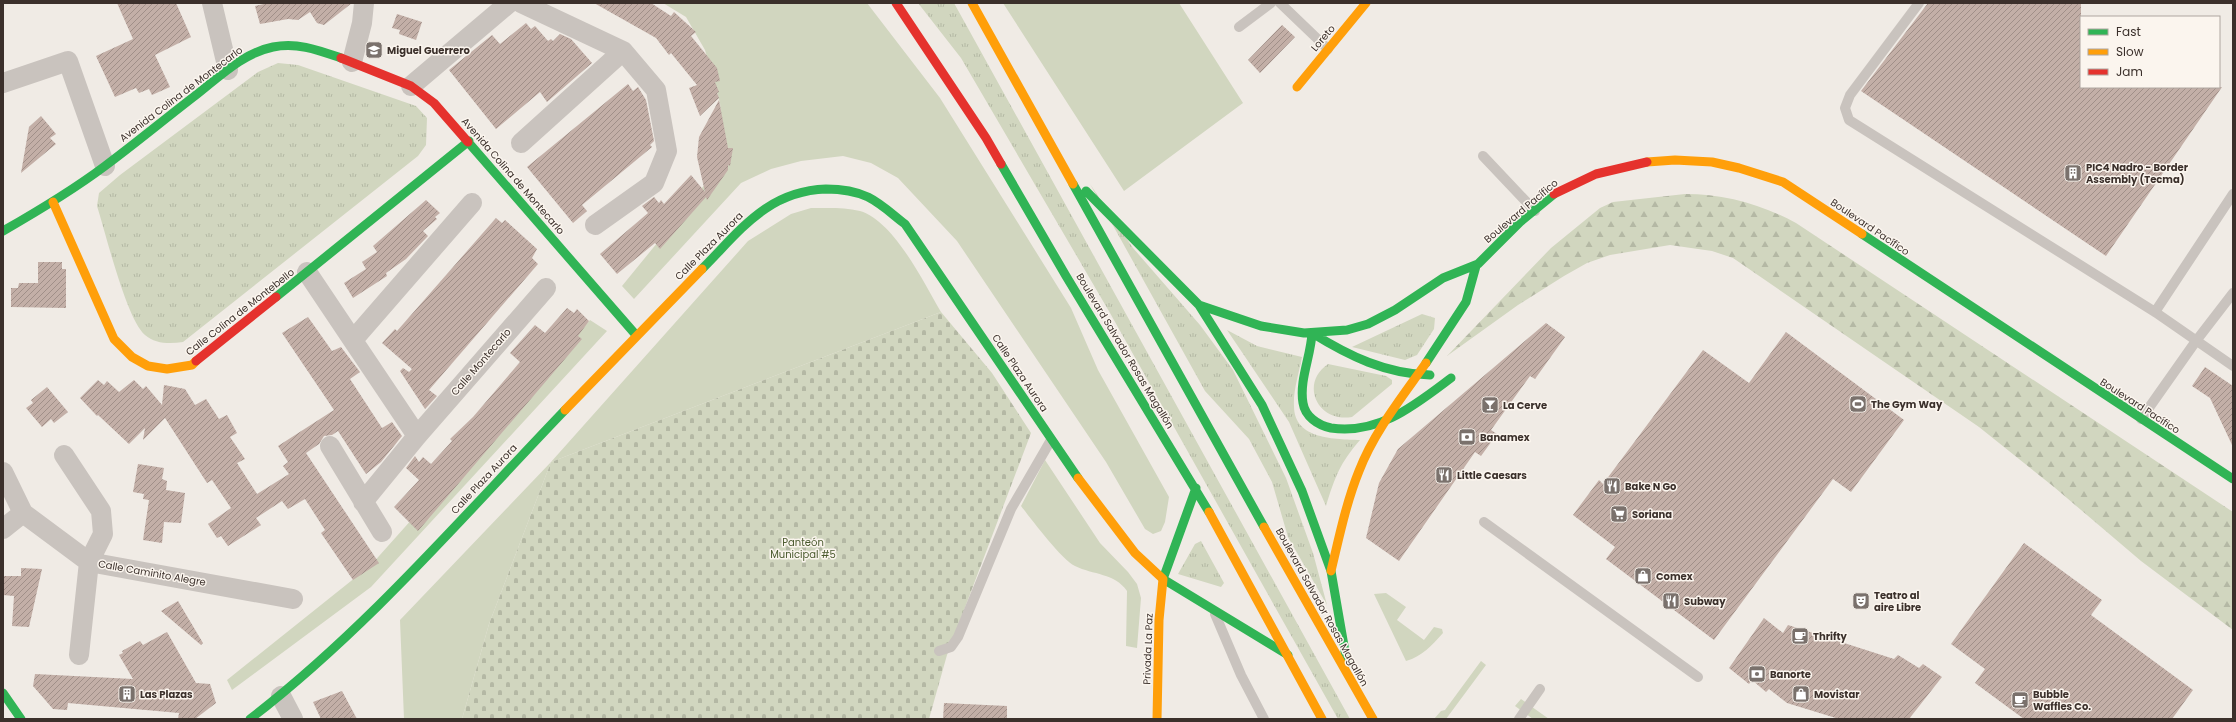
<svg xmlns="http://www.w3.org/2000/svg" width="2236" height="722" font-family="Poppins,sans-serif">
  <defs>
    <pattern id="forest-firs" width="22" height="20" patternUnits="userSpaceOnUse"><rect width="22" height="20" fill="#d1d6bf"/><path d="M5 1l3.5 6h-7zM16 11l3.5 6h-7z" fill="#b4b8a4"/></pattern>
    <pattern id="cemetery-stones" width="16" height="16" patternUnits="userSpaceOnUse"><rect width="16" height="16" fill="#d1d6bf"/><path d="M2 7V4a2 2 0 0 1 4 0v3zM10 15v-3a2 2 0 0 1 4 0v3z" fill="#b4b8a4"/></pattern>
    <pattern id="park-tufts" width="24" height="20" patternUnits="userSpaceOnUse"><rect width="24" height="20" fill="#d1d6bf"/><path d="M3 7l-1-3M5 7V3M7 7l1-3M15 17l-1-3M17 17v-4M19 17l1-3" fill="none" stroke="#b4b8a4"/></pattern>
    <pattern id="building-hatch" width="6" height="6" patternUnits="userSpaceOnUse"><rect width="6" height="6" fill="#c3afa7"/><path d="M-1 1l2-2M0 6l6-6M5 7l2-2" fill="none" stroke="#a08f88"/></pattern>
  </defs>
  <rect width="100%" height="100%" fill="#f0ebe5"/>
  <path fill="#d1d6bf" d="M663,3H867L940,98L1071,308L1098,370L1169,497L1165,522L1161,531L1153,534L1145,529L1106,462L957,241L898,178L871,163L843,156L801,161L771,169L741,183L634,299L622,286L724,161L720,103L705,50L686,17Z
    M1003,3H1179L1243,103L1124,191Z
    M811,208C828,208 844,207 860,211C894,221 924,283 941,312L551,462L489,624L462,719H404L400,620L551,462L748,241L791,214Z
    M590,320L607,331L371,587L232,690L227,680L371,565Z
    M1045,460L1100,543L1128,572L1137,584L1141,598L1137,648L1126,646L1127,591C1115,573 1093,575 1075,566C1061,559 1032,520 1021,506Z
    M1386,593L1406,607L1397,620L1424,640L1434,627L1442,629L1443,633C1431,646 1423,656 1406,661L1374,594Z
    M1481,661L1486,665L1446,719H1434L1441,711L1445,710Z
    M1521,699L1549,719H1533L1515,706Z"/>
  <path fill="url(#forest-firs)" d="M1685,194C1724,194 1761,204 1796,223L2233,512V630L2141,561L2054,487L1979,427L1733,258L1712,251L1670,245L1610,255L1587,263L1564,276L1518,305L1447,356L1551,248L1600,208L1613,202Z"/>
  <path fill="url(#cemetery-stones)" d="M941,312L992,373L1031,433L947,655L929,719H462L489,624L551,462Z"/>
  <path fill="url(#park-tufts)" d="M918,3H954L1350,719H1338L1110,313L961,58Z
    M278,63L298,65L416,106L427,118L426,145L418,156L183,342C170,344 155,344 145,335C126,318 106,234 97,206L99,193L120,175L258,72Z
    M1090,184L1133,248L1200,325L1233,370L1286,478L1313,553L1327,605L1288,537L1272,482L1249,439L1205,391Z
    M1422,314L1435,318L1434,329L1417,355L1405,360L1352,347Z
    M1227,330L1257,346L1302,357C1299,373 1293,391 1294,406C1294,440 1336,439 1360,440C1340,463 1335,477 1326,506L1289,422Z
    M1328,364L1386,376L1392,380V384L1352,417C1318,423 1299,384 1328,364Z
    M1201,541L1224,583L1221,587L1178,574L1195,544Z"/>
  <path fill="url(#building-hatch)" d="M117,3H176L191,37L155,55L170,87L152,95L149,89L139,93L136,88L115,97L96,56L133,39Z
    M268,3H352L324,25L317,23L310,12L298,20L288,19L260,24L255,6Z
    M594,3H651L671,16L674,12L696,32L691,36L717,68L720,81L715,82L719,92L717,93L719,98L700,116L689,88L697,85L671,53L669,55L656,38L649,34Z
    M1928,3H2081V87H2222L2106,256L1861,91Z
    M397,14L422,22L416,40L399,34L400,30L392,28Z
    M526,23L531,29L535,26L548,41L551,39L553,41L560,34L571,39L592,63L547,102L540,92L496,129L449,70L492,35L500,44Z
    M1282,25L1295,37L1260,73L1248,60Z
    M628,84L633,91L638,87L646,100L654,141L650,145L652,147L582,205L587,211L573,223L527,167Z
    M719,100L728,148H733L730,166L728,165V170L707,200L706,197L660,249L655,243L617,274L600,254L648,213L642,206L654,197L659,203L661,200L664,204L691,175L705,192L697,157L699,137Z
    M41,116L56,134L50,138L56,144L21,173L29,127Z
    M426,200L440,213L435,217L437,219L423,231L428,236L406,259L386,273L387,276L353,298L344,283L366,269L362,262L377,252L373,246Z
    M496,218L502,223L505,220L537,249L532,258L538,264L429,390L437,396L425,409L400,371L403,368L409,372L412,369L382,343L395,329L397,331Z
    M38,262H62V269H66V308L11,307V288H18L19,283H38Z
    M567,308L574,313L577,309L589,321L578,336L582,339L418,531L394,507L419,480L406,468L415,456L419,462L423,457L431,464L452,441L450,439L473,417L520,362L510,353L535,325L545,333Z
    M308,317L332,351L341,347L360,372L350,379L382,428L392,422L402,436L381,462L366,474L338,431L332,435L324,436L319,444L306,453L379,563L353,580L321,533L325,530L305,499L288,509L282,501L256,518L261,525L228,546L221,536L217,538L208,524L231,508L212,480L207,483L165,418L143,440L145,428L129,444L98,415L97,416L80,398L98,380L104,385L107,381L119,392L134,380L143,389L146,386L162,405L164,385L185,389L195,405L206,399L219,419L227,415L237,433L230,437L245,459L237,463L257,494L289,474L283,466L288,462L278,446L334,410L282,333Z
    M1546,323L1565,337L1535,379L1530,376L1491,430L1497,434L1481,456L1475,452L1399,561L1366,538L1379,483L1398,449Z
    M1786,332L1904,420L1851,492L1833,479L1714,640L1606,559L1615,547L1573,515L1599,480L1603,484L1703,350L1749,383Z
    M2205,367L2233,386V447L2210,398L2192,386Z
    M47,387L68,412L54,423L51,419L42,427L26,408L33,403L31,400Z
    M138,464L164,468L162,479L167,481L166,490L185,493L181,523L164,522L162,543L143,540L149,500L143,499L144,494L133,492Z
    M2024,543L2102,600L2091,615L2193,690L2172,719H2024L1975,683L1985,669L1951,644Z
    M21,568L42,569L29,627L12,626L14,596L3,595V576H21Z
    M178,601L203,643L201,645L161,611Z
    M1764,618L1783,633L1788,625L1894,659L1898,655L1919,668L1923,664L1942,677L1909,719H1839L1787,703L1769,689L1766,692L1752,680L1749,684L1729,668Z
    M167,632L196,683L210,684L216,703L195,719H178L179,713L68,703L67,710L53,709L33,686L35,674L133,679L119,655L123,653L122,651L140,641L143,645Z
    M342,691L357,719H321L313,702Z
    M944,703L1007,706V719H943Z"/>
  <g fill="none" stroke-linecap="round" stroke-linejoin="round">
    <path stroke="#c9c3be" stroke-width="10" d="M1280,3L1328,49
      M1919,3L1850,95L1845,108L1849,120L2155,312L2233,366
      M1239,27L1271,3
      M1483,156L1535,211
      M2155,312L2233,194
      M2141,419L2196,341L2233,293
      M1484,522L1698,677
      M1215,614L1241,675L1264,719
      M939,651L951,647L958,637L1011,509L1051,440
      M1519,719L1540,689"/>
    <path stroke="#c9c3be" stroke-width="20" d="M212,3L228,70
      M521,3L623,51L656,90L667,151L654,183L595,225
      M352,62L362,23L364,3
      M3,83L68,61L105,166
      M411,86L509,3
      M521,143L623,51
      M307,272L417,436
      M353,340L472,203
      M330,446L382,532
      M64,455L101,511L103,534L89,562L79,655
      M3,472L23,513L89,562L293,599
      M363,502L417,436L546,288
      M3,529L23,513
      M281,696L293,719"/>
    <path stroke="#30b455" stroke-width="9" d="M468,142L636,335
      M1001,164L1066,276L1209,512
      M1073,184L1264,527
      M1086,191L1199,305L1262,405L1302,491L1331,571L1347,663
      M3,231C38,211 73,190 105,166C136,143 166,118 196,95C219,77 243,53 273,47C297,42 318,50 341,58
      M1862,234L2233,479
      M702,269C740,231 767,191 826,189C841,189 855,191 868,197C882,204 893,215 905,224L1078,478
      M276,297L469,141
      M1199,305L1261,326L1304,333L1347,330L1368,324L1395,310L1443,278L1478,264L1520,222L1554,194
      M1312,333C1311,356 1299,380 1303,403C1305,416 1317,425 1331,428C1379,435 1415,405 1451,378
      M1312,333C1349,356 1386,374 1430,375
      M1426,363L1466,302L1476,266
      M1196,488L1163,579L1288,655
      M3,693L21,719
      M250,719C367,629 463,516 565,410"/>
    <path stroke="#ff9f0a" stroke-width="9" d="M972,3L1073,184
      M1297,87L1366,3
      M1647,162L1675,160L1712,162L1739,168L1783,182L1862,234
      M53,202L114,339L132,357L148,366L167,369L192,365L196,361
      M565,410L702,269
      M1078,478L1135,553L1163,579L1159,620L1157,719
      M1209,512L1322,719
      M1264,527L1373,719
      M1331,571C1339,538 1346,503 1359,471C1374,432 1402,397 1426,363"/>
    <path stroke="#e5322d" stroke-width="9" d="M896,3L986,138L1001,164
      M341,58L411,86L434,103L468,142
      M1554,194L1596,174L1647,162
      M196,361L276,297"/>
  </g>
  <defs>
    <symbol id="school-square" viewBox="-11 -11 22 22"><rect x="-9" y="-9" width="18" height="18" rx="4" fill="#7a716c" stroke="#fbf5ee"/><path d="M0-5L7-2L0 1L-7-2ZM-4 1L0 2.5L4 1V4Q0 6-4 4Z" fill="#fff"/></symbol>
    <symbol id="building-square" viewBox="-11 -11 22 22"><rect x="-9" y="-9" width="18" height="18" rx="4" fill="#7a716c" stroke="#fbf5ee"/><path d="M-4-6H4V6H1V3H-1V6H-4ZM-2.5-4.3h1.7v1.8h-1.7ZM.8-4.3h1.7v1.8H.8ZM-2.5-1h1.7V.8h-1.7ZM.8-1h1.7V.8H.8Z" fill="#fff"/></symbol>
    <symbol id="stadium-square" viewBox="-11 -11 22 22"><rect x="-9" y="-9" width="18" height="18" rx="4" fill="#7a716c" stroke="#fbf5ee"/><path d="M0-5a6.5 5 0 1 0 0 10a6.5 5 0 1 0 0-10ZM-3.5-1.8h7v3.6h-7Z" fill="#fff"/></symbol>
    <symbol id="bar-square" viewBox="-11 -11 22 22"><rect x="-9" y="-9" width="18" height="18" rx="4" fill="#7a716c" stroke="#fbf5ee"/><path d="M-6-5H6L.8 .8V4.5H3.5V6h-7V4.5H-.8V.8Z" fill="#fff"/></symbol>
    <symbol id="bank-square" viewBox="-11 -11 22 22"><rect x="-9" y="-9" width="18" height="18" rx="4" fill="#7a716c" stroke="#fbf5ee"/><path d="M-6-4H6V4H-6ZM0-2.3a2.3 2.3 0 1 0 0 4.6a2.3 2.3 0 1 0 0-4.6Z" fill="#fff"/></symbol>
    <symbol id="restaurant-square" viewBox="-11 -11 22 22"><rect x="-9" y="-9" width="18" height="18" rx="4" fill="#7a716c" stroke="#fbf5ee"/><path d="M-5-6h1v4h1v-4h1v4h1v-4h1v5L-1.5 .5V6h-2V.5L-5-1ZM5-6V6H3V1.5H1.5Q1.5-4 5-6Z" fill="#fff"/></symbol>
    <symbol id="supermarket-square" viewBox="-11 -11 22 22"><rect x="-9" y="-9" width="18" height="18" rx="4" fill="#7a716c" stroke="#fbf5ee"/><path d="M-6-5.5h2.5l.6 2H6L4.5 2H-2.5L-4.4-4H-6ZM-1.5 3.2a1.3 1.3 0 1 0 .1 0ZM3 3.2a1.3 1.3 0 1 0 .1 0Z" fill="#fff"/></symbol>
    <symbol id="shop-square" viewBox="-11 -11 22 22"><rect x="-9" y="-9" width="18" height="18" rx="4" fill="#7a716c" stroke="#fbf5ee"/><path d="M-5-2.5h2.3a2.7 3.5 0 0 1 5.4 0H5L5.5 6h-11ZM-1.5-2.5h3a1.5 2.3 0 0 0-3 0Z" fill="#fff"/></symbol>
    <symbol id="theatre-square" viewBox="-11 -11 22 22"><rect x="-9" y="-9" width="18" height="18" rx="4" fill="#7a716c" stroke="#fbf5ee"/><path d="M-5-5.5Q0-4 5-5.5V0Q5 5 0 6Q-5 5-5 0ZM-3.3-2.5H-1v1.5H-3.3ZM1-2.5H3.3v1.5H1ZM-2.8 1Q0 5.5 2.8 1Z" fill="#fff"/></symbol>
    <symbol id="cafe-square" viewBox="-11 -11 22 22"><rect x="-9" y="-9" width="18" height="18" rx="4" fill="#7a716c" stroke="#fbf5ee"/><path d="M-5.5-4.5H6V0H3Q3 3.5 0 3.5H-2.5Q-5.5 3.5-5.5 0ZM3-3.2v2h1.7v-2ZM-6 4.5H4V6H-6Z" fill="#fff"/></symbol>
  </defs>
  <g fill-rule="evenodd">
    <use href="#school-square" x="364" y="40" width="20" height="20"/>
    <use href="#building-square" x="2063" y="163" width="20" height="20"/>
    <use href="#stadium-square" x="1848" y="394" width="20" height="20"/>
    <use href="#bar-square" x="1480" y="395" width="20" height="20"/>
    <use href="#bank-square" x="1457" y="427" width="20" height="20"/>
    <use href="#restaurant-square" x="1434" y="465" width="20" height="20"/>
    <use href="#restaurant-square" x="1602" y="476" width="20" height="20"/>
    <use href="#supermarket-square" x="1609" y="504" width="20" height="20"/>
    <use href="#shop-square" x="1633" y="566" width="20" height="20"/>
    <use href="#restaurant-square" x="1661" y="591" width="20" height="20"/>
    <use href="#theatre-square" x="1851" y="591" width="20" height="20"/>
    <use href="#cafe-square" x="1790" y="626" width="20" height="20"/>
    <use href="#bank-square" x="1747" y="664" width="20" height="20"/>
    <use href="#building-square" x="117" y="684" width="20" height="20"/>
    <use href="#shop-square" x="1791" y="684" width="20" height="20"/>
    <use href="#cafe-square" x="2010" y="690" width="20" height="20"/>
  </g>
  <g text-anchor="middle" dominant-baseline="central" stroke-width="3" stroke-linejoin="round" paint-order="stroke">
    <g font-size="10" fill="#3b302b" stroke="#fbf5ee">
      <text transform="translate(1323 38) rotate(-50)">Loreto</text>
      <text transform="translate(181 94) rotate(-37)">Avenida Colina de Montecarlo</text>
      <text transform="translate(513 176) rotate(49)">Avenida Colina de Montecarlo</text>
      <text transform="translate(1521 211) rotate(-40)">Boulevard Pacífico</text>
      <text transform="translate(1870 227) rotate(34)">Boulevard Pacífico</text>
      <text transform="translate(709 246) rotate(-45)">Calle Plaza Aurora</text>
      <text transform="translate(240 312) rotate(-38)">Calle Colina de Montebello</text>
      <text transform="translate(1125 351) rotate(59)">Boulevard Salvador Rosas Magallón</text>
      <text transform="translate(481 362) rotate(-49)">Calle Montecarlo</text>
      <text transform="translate(1020 373) rotate(56)">Calle Plaza Aurora</text>
      <text transform="translate(2140 406) rotate(33)">Boulevard Pacífico</text>
      <text transform="translate(484 479) rotate(-47)">Calle Plaza Aurora</text>
      <text transform="translate(152 573) rotate(10)">Calle Caminito Alegre</text>
      <text transform="translate(1322 607) rotate(61)">Boulevard Salvador Rosas Magallón</text>
      <text transform="translate(1148 649) rotate(-88)">Privada La Paz</text>
    </g>
    <g font-size="10" font-weight="bold" fill="#3b302b" stroke="#fbf5ee" text-anchor="start">
      <text x="387" y="50">Miguel Guerrero</text>
      <text x="2086" y="167">PIC4 Nadro - Border<tspan x="2086" dy="12">Assembly (Tecma)</tspan></text>
      <text x="1871" y="404">The Gym Way</text>
      <text x="1503" y="405">La Cerve</text>
      <text x="1480" y="437">Banamex</text>
      <text x="1457" y="475">Little Caesars</text>
      <text x="1625" y="486">Bake N Go</text>
      <text x="1632" y="514">Soriana</text>
      <text x="1656" y="576">Comex</text>
      <text x="1874" y="595">Teatro al<tspan x="1874" dy="12">aire Libre</tspan></text>
      <text x="1684" y="601">Subway</text>
      <text x="1813" y="636">Thrifty</text>
      <text x="1770" y="674">Banorte</text>
      <text x="140" y="694">Las Plazas</text>
      <text x="1814" y="694">Movistar</text>
      <text x="2033" y="694">Bubble<tspan x="2033" dy="12">Waffles Co.</tspan></text>
    </g>
    <g font-size="10" fill="#4a5a2e" stroke="#fbf5ee">
      <text x="803" y="542">Panteón<tspan x="803" dy="12">Municipal #5</tspan></text>
    </g>
  </g>
  <rect width="2236" height="722" fill="none" stroke="#3b302b" stroke-width="8"/>
  <rect x="2080" y="16" width="140" height="72" fill="#fbf5ee" stroke="#aea6a0"/>
  <rect x="2088" y="29" width="20" height="6" fill="#30b455" stroke="#aea6a0"/>
  <text x="2116" y="36" font-size="12" fill="#3b302b">Fast</text>
  <rect x="2088" y="49" width="20" height="6" fill="#ff9f0a" stroke="#aea6a0"/>
  <text x="2116" y="56" font-size="12" fill="#3b302b">Slow</text>
  <rect x="2088" y="69" width="20" height="6" fill="#e5322d" stroke="#aea6a0"/>
  <text x="2116" y="76" font-size="12" fill="#3b302b">Jam</text>
</svg>
